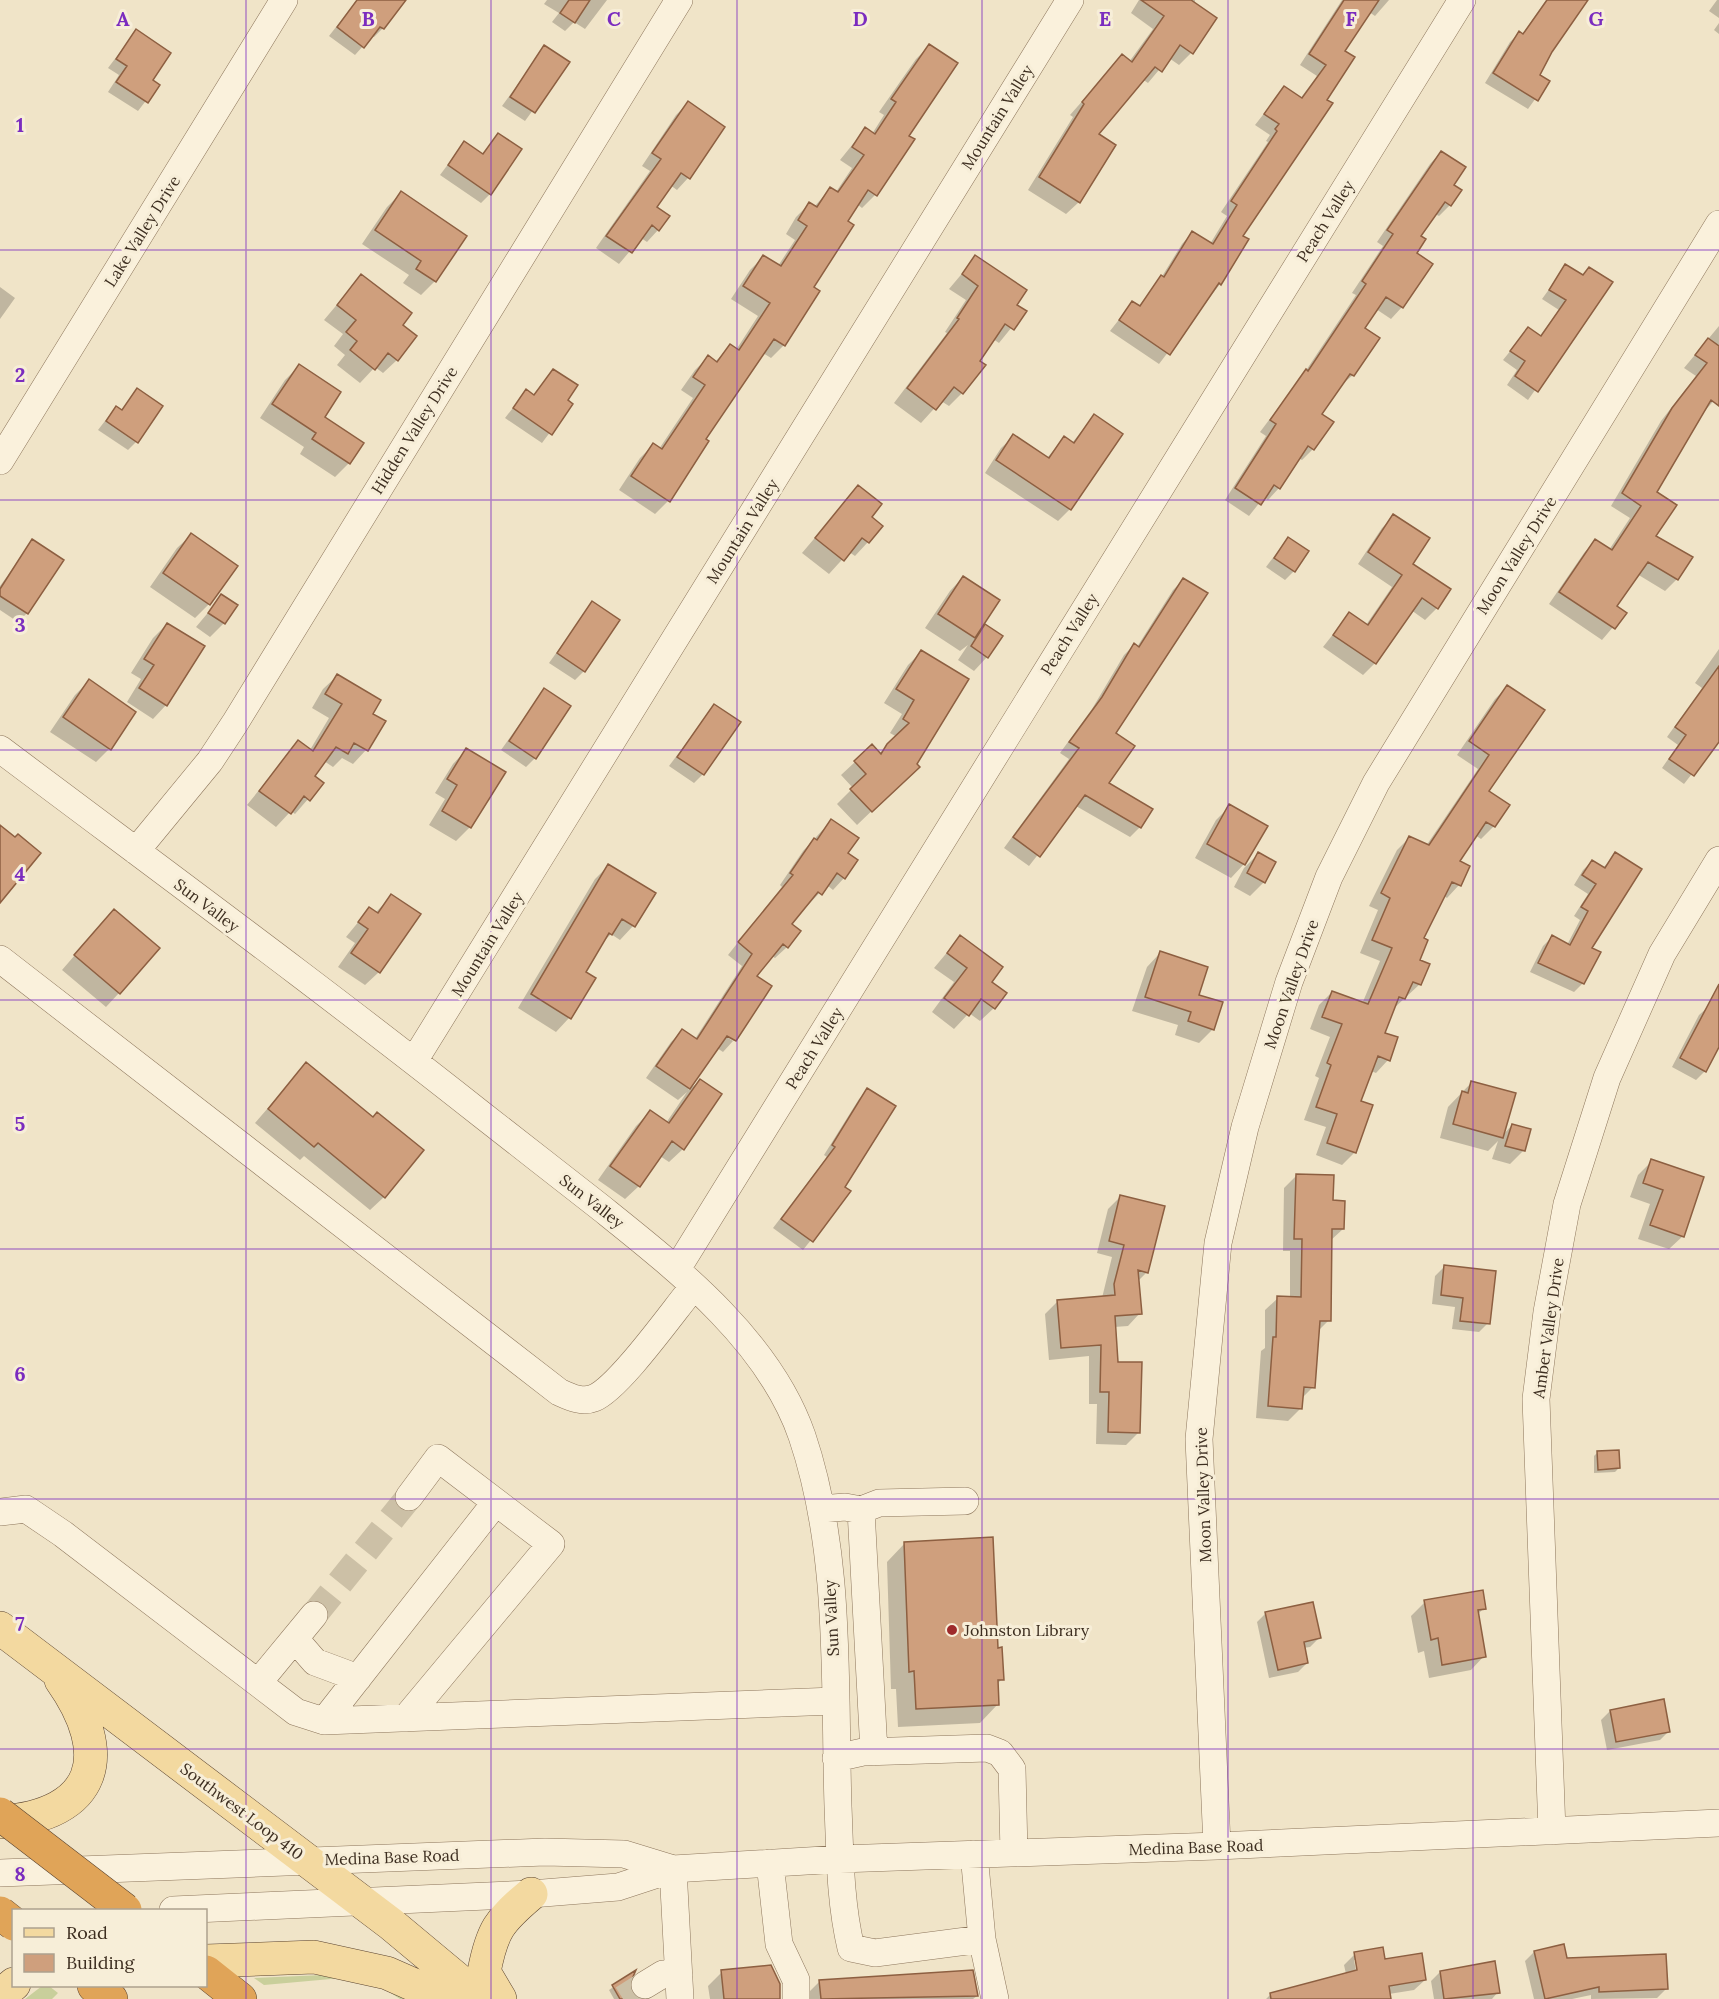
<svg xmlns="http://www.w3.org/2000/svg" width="1719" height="1999" font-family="Lora,serif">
  <rect width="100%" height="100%" fill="#f0e4c8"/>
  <path fill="#c9cf9b" d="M346,1974L420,1999H400L380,1986L342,1978L264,1985L254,1978Z
    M42,1986H49L58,1993L52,1999H25Z"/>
  <path fill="#0003" fill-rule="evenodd" d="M357,0H405L383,28L374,37L372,36L355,55L329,36Z
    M547,0H607L585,29L574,22L565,31L552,22L559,13L544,4Z
    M1139,0H1195L1191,53L1179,65L1169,58L1148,83L1142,79L1096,134L1079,202L1066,214L1028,190L1073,117L1070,115L1122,56L1129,62L1153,29L1131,13Z
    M1342,0H1389L1375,16L1369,12L1343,51L1241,237L1220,284L1159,364L1110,331L1132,303L1138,307L1161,278L1182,244L1192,233L1210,244L1227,216L1221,212L1268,142L1266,141L1270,135L1255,125L1284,88L1300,99L1317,76L1300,65Z
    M1546,0H1586L1550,51L1538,75L1548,81L1528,109L1485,83L1510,42L1519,33L1522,35Z
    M1717,0H1719V18L1709,11Z
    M1719,23V34L1714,30Z
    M136,31L151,80L158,85L138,111L108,92L119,75L108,68Z
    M929,46L907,136L875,195L862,208L857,204L784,345L771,358L763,353L704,439L668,501L655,514L619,490L640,458L653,445L659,449L693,398L681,390L695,370L708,357L715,362L730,346L736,350L758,316L731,299L750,270L763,257L778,266L795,240L786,234L796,217L809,204L814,207L830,189L836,192L852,168L840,160L865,129L872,134L884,115L879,112L916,59Z
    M545,47L568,62L525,121L502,106Z
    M688,103L723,127L688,178L677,190L670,185L655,208L658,230L647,242L641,238L619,264L596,248L650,171L642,166L676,115Z
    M498,135L490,194L481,203L440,175L464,143L481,155Z
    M1441,152L1452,185L1450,205L1439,216L1435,214L1419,237L1414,253L1431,264L1402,307L1391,319L1376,309L1363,329L1378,339L1353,375L1340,386L1320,414L1331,422L1313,449L1302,460L1298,458L1279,488L1268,500L1264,497L1249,516L1225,500L1266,436L1260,432L1305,372L1356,295L1352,293L1383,246L1377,242L1430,164Z
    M401,193L465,237L435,281L421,295L403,283L409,275L362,244L387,207Z
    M976,257L1015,305L1025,311L999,343L993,339L962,393L949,406L941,401L921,423L894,403L947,333L945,332L966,300L949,289Z
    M1566,266L1582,276L1589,269L1611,282L1528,400L1507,385L1517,370L1503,360L1528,329L1539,337L1559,310L1542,299Z
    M361,276L401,325L397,360L383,373L375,367L360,383L337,365L345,355L334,346L343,334L324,320Z
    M0,287L15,298L0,319Z
    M1719,326V395L1702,414L1655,492L1654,536L1677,579L1665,591L1637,574L1615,607L1625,613L1602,640L1549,604L1584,553L1595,541L1609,550L1630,518L1611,506L1661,421L1696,376L1684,368Z
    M299,366L349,463L335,477L300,454L304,447L260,418L285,380Z
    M553,371L566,400L571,404L542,443L505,418L526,391L533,395Z
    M137,390L136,442L128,450L98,430L108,417L116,408L121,411Z
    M1094,416L1070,509L1058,521L985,473L1001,448L1014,436L1047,458L1064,438L1072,443Z
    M858,487L868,542L855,556L849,552L829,574L802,553Z
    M1394,516L1411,564L1437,608L1425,620L1411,610L1375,663L1363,675L1323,647L1349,614L1366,625L1392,587L1358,564L1382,528Z
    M191,535L236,566L209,604L195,618L150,587L177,548Z
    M1288,538L1294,571L1285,580L1266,567Z
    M33,541L27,613L18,622L0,610V586Z
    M963,577L979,632L985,626L987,657L974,671L958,660L968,645L960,651L925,628L950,591Z
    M1183,580L1114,733L1107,783L1140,827L1130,837L1076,806L1029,866L1004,848L1069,759L1060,753L1092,709L1124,655L1134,645L1137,647L1173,590Z
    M222,596L224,623L210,637L196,627Z
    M592,603L584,671L575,680L549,663Z
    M167,624L166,705L153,719L127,702L141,679L131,673L153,638Z
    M1719,649V739L1684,784L1662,768L1678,745L1667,737L1702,688L1695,683Z
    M921,652L904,780L857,825L837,804L853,788L841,775L855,762L879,754L897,737L890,733L902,714L884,703L908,665Z
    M337,676L371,714L366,750L353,764L342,758L333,767L324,761L312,776L322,783L295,814L291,811L276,827L247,805L298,742L310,750L329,718L312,708L323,689Z
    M89,681L109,749L96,762L50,732L75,695Z
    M1507,687L1487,791L1507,806L1494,826L1481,839L1475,835L1457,861L1459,885L1447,898L1444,896L1422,939L1418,961L1420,984L1392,1010L1383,1033L1388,1060L1376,1073L1371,1071L1359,1102L1355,1152L1342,1165L1316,1155L1326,1127L1304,1120L1319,1078L1315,1076L1330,1037L1310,1029L1319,1005L1332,992L1362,1004L1380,961L1360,953L1378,910L1369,906L1397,850L1409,838L1426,846L1478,769L1457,755L1495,699Z
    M544,690L535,758L526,767L501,750Z
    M714,706L703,774L694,783L669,766Z
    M466,750L470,827L456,841L429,825L445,799L435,793L453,764Z
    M1230,806L1244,864L1231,878L1195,858L1216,820Z
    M831,821L846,853L844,878L833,890L827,885L790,924L787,947L775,958L772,956L755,977L770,986L734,1041L720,1033L733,1041L723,1052L717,1048L688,1090L700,1081L683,1149L669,1162L660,1156L639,1186L625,1199L598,1180L636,1126L650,1112L666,1123L687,1092L678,1100L646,1078L671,1042L682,1031L695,1039L742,966L728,955L782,887L780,885L803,851Z
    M1258,854L1274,863L1264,882L1250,896L1234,887L1244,868Z
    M1615,854L1583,983L1574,992L1530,972L1543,946L1552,937L1567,945L1580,920L1574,916L1588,894L1574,885L1583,870L1592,861L1603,868Z
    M609,865L633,926L620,940L611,934L601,944L584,972L569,1018L556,1032L518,1008L595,879Z
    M392,896L379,972L365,985L338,967L355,943L346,937L369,909L375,913Z
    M101,925L119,993L106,1007L62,970Z
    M960,937L990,982L994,1008L980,1021L969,1013L954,1029L932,1012L954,982L934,968Z
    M1160,953L1197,996L1213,1029L1199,1043L1175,1035L1178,1025L1132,1011L1147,967Z
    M1708,1007L1719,1012V1044L1705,1071L1696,1080L1672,1067L1699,1015Z
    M306,1064L373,1119L384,1197L370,1210L304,1156L300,1160L255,1123Z
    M1472,1082L1503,1135L1512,1125L1524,1150L1510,1164L1492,1159L1498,1141L1488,1151L1440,1138L1448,1107Z
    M868,1090L843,1187L849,1192L803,1250L773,1228L827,1157L824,1155L859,1099Z
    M1652,1161L1683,1236L1669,1249L1638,1239L1650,1204L1630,1197L1638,1175Z
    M1297,1175L1331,1202L1343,1229L1330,1241L1329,1320L1317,1332L1313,1387L1301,1399V1408L1288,1421L1256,1418L1261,1351L1265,1348V1310L1278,1298H1290V1251H1283L1284,1188Z
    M1121,1196L1147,1272L1138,1281L1140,1313L1128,1326L1114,1327L1117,1363L1139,1432L1126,1445L1096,1444L1097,1404H1089V1356L1049,1360L1045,1314L1058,1301L1102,1298L1112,1257L1097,1253L1108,1209Z
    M1444,1267L1488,1323L1479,1332L1452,1329L1455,1307L1432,1304L1435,1276Z
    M1598,1452L1619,1468L1615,1472L1594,1473V1456Z
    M905,1543L997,1649L1002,1679L997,1684L998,1704L980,1723L898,1727L896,1689H891L887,1562Z
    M1425,1602L1484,1608L1477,1615L1484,1656L1471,1670L1429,1678L1424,1651L1418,1653L1411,1616Z
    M1266,1613L1319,1638L1310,1647L1303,1648L1307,1663L1298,1672L1269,1678L1257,1622Z
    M1610,1711L1669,1731L1660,1740L1607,1750L1601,1720Z
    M1563,1946L1566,1960L1666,1989L1657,1998L1591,1999V1995L1572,1999H1534L1525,1961L1534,1952Z
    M1355,1954L1383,1961L1425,1980L1414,1990L1389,1994L1390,1999H1266L1271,1994L1346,1974L1344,1965ZM1354,1960H1357L1360,1977H1357Z
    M722,1972L779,1984L780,1999H710L708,1986Z
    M1440,1972L1498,1992L1492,1999H1434L1431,1981Z
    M633,1974L628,1985L636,1999H614L609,1990Z
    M820,1981L977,1996L973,1999H807L806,1995Z"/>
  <path fill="#cf9f7d" stroke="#8d5f41" stroke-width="1.5" d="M357,0H406L384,29L380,27L364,48L337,27Z
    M569,0H590L575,23L560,13Z
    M1141,0H1191L1217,18L1193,54L1180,45L1162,72L1155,67L1099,134L1116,145L1080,203L1039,177L1084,104L1082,102L1122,54L1132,62L1164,16Z
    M1344,0H1379L1345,51L1355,57L1327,100L1333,103L1243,236L1249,239L1221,285L1219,283L1170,355L1119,320L1132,301L1140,306L1161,275L1164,277L1192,231L1213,244L1237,205L1231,201L1277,131L1275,129L1279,124L1264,114L1284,86L1302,98L1326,65L1309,54Z
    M1547,0H1588L1552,52L1540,75L1550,81L1538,101L1493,73L1519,31L1523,34Z
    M136,29L171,53L153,80L160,85L148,103L116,82L127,66L116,59Z
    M929,44L958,63L909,136L915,139L877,196L868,190L848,221L854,225L814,287L820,291L785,346L774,339L706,439L709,441L670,502L631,476L653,443L662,449L705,385L693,377L708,355L717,362L730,344L739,350L770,303L743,286L763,255L781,266L807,226L798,220L809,202L817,207L830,187L838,192L864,155L852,147L865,127L875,134L896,102L891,99Z
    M544,45L570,62L535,113L510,97Z
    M688,101L725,127L690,179L681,173L657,207L670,216L659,231L652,225L632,253L606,236L661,159L652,153Z
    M498,133L522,149L491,195L448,165L464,141L483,154Z
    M1441,151L1466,167L1454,185L1462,190L1451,206L1445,202L1421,236L1426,239L1417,253L1433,264L1403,308L1386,297L1365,328L1380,338L1354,376L1350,374L1322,414L1334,422L1314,450L1308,446L1280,489L1274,485L1261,505L1235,488L1276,424L1270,420L1306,369L1308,371L1366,284L1362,281L1393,234L1387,230Z
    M401,191L467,236L436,282L416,269L421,261L375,230Z
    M975,255L1027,290L1017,305L1027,311L1014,330L1005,324L980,361L986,365L963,394L954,387L936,410L907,388L959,319L957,318L978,286L962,274Z
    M1565,264L1583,275L1589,267L1613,282L1538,392L1515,376L1525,361L1510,351L1528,327L1541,336L1566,300L1549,290Z
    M361,274L412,313L403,325L417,336L398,361L388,353L375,370L350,350L357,341L346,332L356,320L337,305Z
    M1708,338L1719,346V406L1711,400L1657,492L1677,505L1656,536L1693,557L1678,580L1648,562L1617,606L1627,613L1615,629L1559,592L1595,539L1612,550L1641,506L1622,493L1672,408L1707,363L1695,355Z
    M299,364L341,392L325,417L364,443L350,464L312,439L316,433L272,404Z
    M553,369L578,385L568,400L573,404L552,435L513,408L526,389L534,395Z
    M137,388L163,406L138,443L106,421L116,406L122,410Z
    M1094,414L1123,434L1071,510L996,460L1013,434L1049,458L1064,436L1074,443Z
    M858,485L882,504L872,517L883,526L869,543L862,538L844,561L815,538Z
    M1393,514L1430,538L1413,564L1451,589L1438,609L1422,598L1376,664L1333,635L1349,612L1368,625L1402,575L1368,552Z
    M191,533L238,566L210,605L163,573Z
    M1288,537L1309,551L1295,572L1274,558Z
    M32,539L64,560L28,614L0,596V589Z
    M963,576L1000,600L975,638L938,614Z
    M1183,578L1208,593L1116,733L1135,746L1109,783L1153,809L1141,828L1085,795L1040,857L1013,837L1079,748L1069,742L1102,697L1134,643L1139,647Z
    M221,594L238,605L225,624L208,613Z
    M592,601L620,620L585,672L557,653Z
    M167,623L205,646L167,706L139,688L154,665L144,659Z
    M985,624L1003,636L988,658L971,646Z
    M921,650L969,679L917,764L920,767L872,812L850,789L866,774L854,761L872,744L881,754L887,744L909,723L903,719L914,700L896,689Z
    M1719,666V742L1694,776L1669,759L1686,735L1675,727Z
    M337,674L381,700L373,714L386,721L368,751L354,743L348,754L336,747L315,776L324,783L310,801L304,796L291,814L259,791L298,740L313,751L342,704L325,694Z
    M89,679L136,712L111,750L63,717Z
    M1507,685L1545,710L1489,791L1510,805L1495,827L1486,822L1460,861L1470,866L1461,886L1452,882L1424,938L1428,940L1420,960L1430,964L1421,985L1413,982L1405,999L1399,997L1385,1033L1398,1037L1390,1061L1378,1056L1361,1101L1373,1105L1356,1153L1327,1143L1337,1114L1316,1107L1331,1065L1327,1063L1342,1024L1322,1017L1332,991L1368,1004L1392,948L1372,940L1390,898L1381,893L1409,836L1429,845L1489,755L1469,741Z
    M544,688L571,706L536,759L509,741Z
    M714,704L741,722L704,775L677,757Z
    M466,748L506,772L471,828L442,811L457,785L447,779Z
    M1229,804L1268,826L1245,865L1207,844Z
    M831,819L859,838L848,853L858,860L845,879L837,873L822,895L818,892L792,924L801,931L788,948L783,944L757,976L772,986L736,1041L727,1036L690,1089L656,1066L682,1029L697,1039L752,954L738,942L793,875L790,873L814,838L817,840Z
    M0,825L15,837L18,834L41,853L0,903Z
    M1258,852L1276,862L1265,883L1247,873Z
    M1615,852L1642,869L1592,948L1601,952L1584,984L1538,963L1552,935L1570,945L1588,911L1581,907L1596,884L1582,875L1592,860L1605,868Z
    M608,864L656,893L635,927L622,919L612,935L609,933L586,972L596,978L571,1019L531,994Z
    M391,894L421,914L380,973L351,953L368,929L358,922L369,907L378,913Z
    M114,909L160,948L120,994L74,955Z
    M960,935L1003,967L992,982L1007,993L995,1009L981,999L969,1016L944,998L967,968L947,953Z
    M1160,951L1208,967L1199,995L1223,1002L1214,1030L1188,1021L1191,1012L1145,997Z
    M1719,984V1047L1706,1072L1680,1058Z
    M306,1062L373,1117L377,1112L424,1150L385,1198L318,1143L314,1147L268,1109Z
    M700,1079L722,1094L684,1150L672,1141L640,1187L610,1166L650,1110L669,1123Z
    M1471,1081L1516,1093L1503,1138L1453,1124L1462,1091L1468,1093Z
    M867,1088L896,1106L845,1187L851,1191L813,1242L781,1219L835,1147L832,1145Z
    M1512,1124L1531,1129L1525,1151L1505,1146Z
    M1651,1159L1704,1177L1684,1237L1650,1225L1663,1190L1643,1183Z
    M1296,1174L1334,1175L1333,1200L1345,1201L1344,1229H1332L1331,1321H1320L1315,1388L1304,1387L1302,1409L1268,1406L1273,1337H1276L1277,1296L1301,1297L1302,1239H1294Z
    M1120,1195L1165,1206L1148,1273L1138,1270L1142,1314L1115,1316L1118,1362H1142L1140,1433L1108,1432L1109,1392H1100L1101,1345L1061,1348L1057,1300L1115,1295L1114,1284L1124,1245L1109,1241Z
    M1444,1265L1496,1271L1490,1324L1460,1321L1463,1298L1441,1295Z
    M1619,1450L1620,1468L1598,1470L1597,1451Z
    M993,1537L998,1648L1002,1647L1004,1680H998L999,1705L916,1709L914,1671L909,1672L904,1542Z
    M1483,1590L1486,1609L1478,1610L1486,1657L1442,1665L1438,1638L1431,1640L1424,1600Z
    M1313,1602L1321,1638L1304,1642L1308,1663L1278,1670L1265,1612Z
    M1664,1699L1670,1732L1616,1742L1610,1710Z
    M1564,1944L1567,1958L1666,1954L1668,1989L1599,1992V1987L1545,1999L1534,1951Z
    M1383,1947L1385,1959L1422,1953L1426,1980L1389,1986L1391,1999H1271L1270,1993L1357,1970L1354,1952Z
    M1495,1961L1500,1993L1444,1999L1440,1971Z
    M771,1965L780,1984V1999H724L721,1970Z
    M636,1970L629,1986L638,1999H620L612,1985Z
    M973,1970L978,1996L821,1999L819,1980Z"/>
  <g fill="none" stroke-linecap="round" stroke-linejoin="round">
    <path stroke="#ccc0a6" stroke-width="27" stroke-dasharray="27 14" stroke-linecap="butt" d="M314,1615L409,1497
      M623,1999L645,1985"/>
    <defs>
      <path id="minor" d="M0,461L284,0
        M0,749C161,870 323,989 481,1114C521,1145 560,1176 600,1207C676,1268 769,1340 802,1436C842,1554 834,1684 838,1806C840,1854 840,1902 851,1948L875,1953L982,1939
        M136,851L210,761L235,723L679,0
        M0,959L559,1392C570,1397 582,1403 594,1398C619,1388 674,1310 694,1286
        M414,1061L1070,0
        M677,1269L1462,0
        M821,1509L845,1507L861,1510L879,1503L965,1501
        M861,1510L874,1752
        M0,1512L26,1509L63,1534L296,1712L324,1721L835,1701
        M295,1639L315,1662L358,1678
        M258,1683L314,1615
        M406,1718L551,1544L438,1458L409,1497
        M324,1721L496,1502
        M836,1758L863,1752L987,1748L1000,1753L1012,1769L1014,1853
        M1552,1831L1536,1399L1547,1312L1567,1204L1607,1078L1662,954L1719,860
        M1217,1846L1199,1439L1218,1243L1245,1127L1289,982L1329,877L1376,783L1719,224
        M974,1854L982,1939L995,1999
        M770,1863L779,1944L796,1980V1999
        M673,1869L680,1999
        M0,1873L545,1852L624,1854L673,1869
        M173,1910L531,1894L618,1887L673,1869L840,1859L1217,1846L1719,1823
        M645,1985L663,1974L679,1975"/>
      <path id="major" d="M0,1628L391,1924L481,1999
        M0,1822C97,1815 114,1755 61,1680
        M206,1961L314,1957L387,1973L446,1999
        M0,1996L14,1984
        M500,1999L484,1972C492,1930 499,1921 531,1894"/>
      <path id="highway" d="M206,1972L240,1999
        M94,1986L111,1999"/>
    </defs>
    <use href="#minor" stroke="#8d765c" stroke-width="28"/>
    <use href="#major" stroke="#5b4430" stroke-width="34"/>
    <use href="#highway" stroke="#5b4430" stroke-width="34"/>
    <use href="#minor" stroke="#faf1dc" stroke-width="27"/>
    <use href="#major" stroke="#f3d9a0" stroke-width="33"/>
    <use href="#highway" stroke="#e0a458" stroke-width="33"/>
    <defs>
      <path id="highway-bridge" d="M0,1814L125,1910
        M0,1913L14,1924"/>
    </defs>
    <use href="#highway-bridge" stroke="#5b4430" stroke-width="34" stroke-linecap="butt"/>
    <use href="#highway-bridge" stroke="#e0a458" stroke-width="33"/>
  </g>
  <path fill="none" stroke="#7b2cbf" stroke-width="1.5" stroke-opacity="0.55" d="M246,0V1999M491,0V1999M737,0V1999M982,0V1999M1228,0V1999M1473,0V1999M0,250H1719M0,500H1719M0,750H1719M0,1000H1719M0,1249H1719M0,1499H1719M0,1749H1719"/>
  <circle fill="#9e2a2b" stroke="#f7eed8" stroke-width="2" cx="952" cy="1630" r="6"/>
  <g text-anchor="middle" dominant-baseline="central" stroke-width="6" stroke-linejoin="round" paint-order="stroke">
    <g font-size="16" fill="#3d2e20" stroke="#f7eed8">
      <text transform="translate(997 117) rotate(-58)">Mountain Valley</text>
      <text transform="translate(1325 221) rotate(-58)">Peach Valley</text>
      <text transform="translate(142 231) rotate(-58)">Lake Valley Drive</text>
      <text transform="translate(414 430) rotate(-58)">Hidden Valley Drive</text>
      <text transform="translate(742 531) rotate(-58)">Mountain Valley</text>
      <text transform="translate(1516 555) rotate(-58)">Moon Valley Drive</text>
      <text transform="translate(1069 634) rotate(-58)">Peach Valley</text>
      <text transform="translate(207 905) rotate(37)">Sun Valley</text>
      <text transform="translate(487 944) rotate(-58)">Mountain Valley</text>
      <text transform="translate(1291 984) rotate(-71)">Moon Valley Drive</text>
      <text transform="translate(814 1048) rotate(-58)">Peach Valley</text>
      <text transform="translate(592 1201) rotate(38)">Sun Valley</text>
      <text transform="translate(1548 1328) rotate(-82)">Amber Valley Drive</text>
      <text transform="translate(1203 1495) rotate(-92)">Moon Valley Drive</text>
      <text transform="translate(831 1618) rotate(-93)">Sun Valley</text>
      <text transform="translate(242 1811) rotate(37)">Southwest Loop 410</text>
      <text transform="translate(1196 1847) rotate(-2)">Medina Base Road</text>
      <text transform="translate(392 1857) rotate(-2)">Medina Base Road</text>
    </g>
    <g font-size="16" fill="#3d2e20" stroke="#f7eed8" text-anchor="start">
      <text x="964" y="1630">Johnston Library</text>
    </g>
  </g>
  <g font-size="20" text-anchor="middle" font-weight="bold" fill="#7b2cbf" stroke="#f7eed8" stroke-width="6" stroke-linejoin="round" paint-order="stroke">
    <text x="123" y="26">A</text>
    <text x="368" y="26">B</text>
    <text x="614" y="26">C</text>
    <text x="860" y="26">D</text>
    <text x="1105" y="26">E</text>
    <text x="1351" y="26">F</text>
    <text x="1596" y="26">G</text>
    <text x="20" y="132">1</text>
    <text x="20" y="382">2</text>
    <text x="20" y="632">3</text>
    <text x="20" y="881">4</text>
    <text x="20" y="1131">5</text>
    <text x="20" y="1381">6</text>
    <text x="20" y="1631">7</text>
    <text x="20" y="1881">8</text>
  </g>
  <rect x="12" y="1909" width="195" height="78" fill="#f7eed8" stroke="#ada18e" stroke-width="1.5"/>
  <rect x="24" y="1928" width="30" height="9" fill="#f3d9a0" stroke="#ada18e" stroke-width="1.5"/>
  <text x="66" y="1939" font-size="18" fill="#3d2e20">Road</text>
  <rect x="24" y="1954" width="30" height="18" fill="#cf9f7d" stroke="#ada18e" stroke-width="1.5"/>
  <text x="66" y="1969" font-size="18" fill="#3d2e20">Building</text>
</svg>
